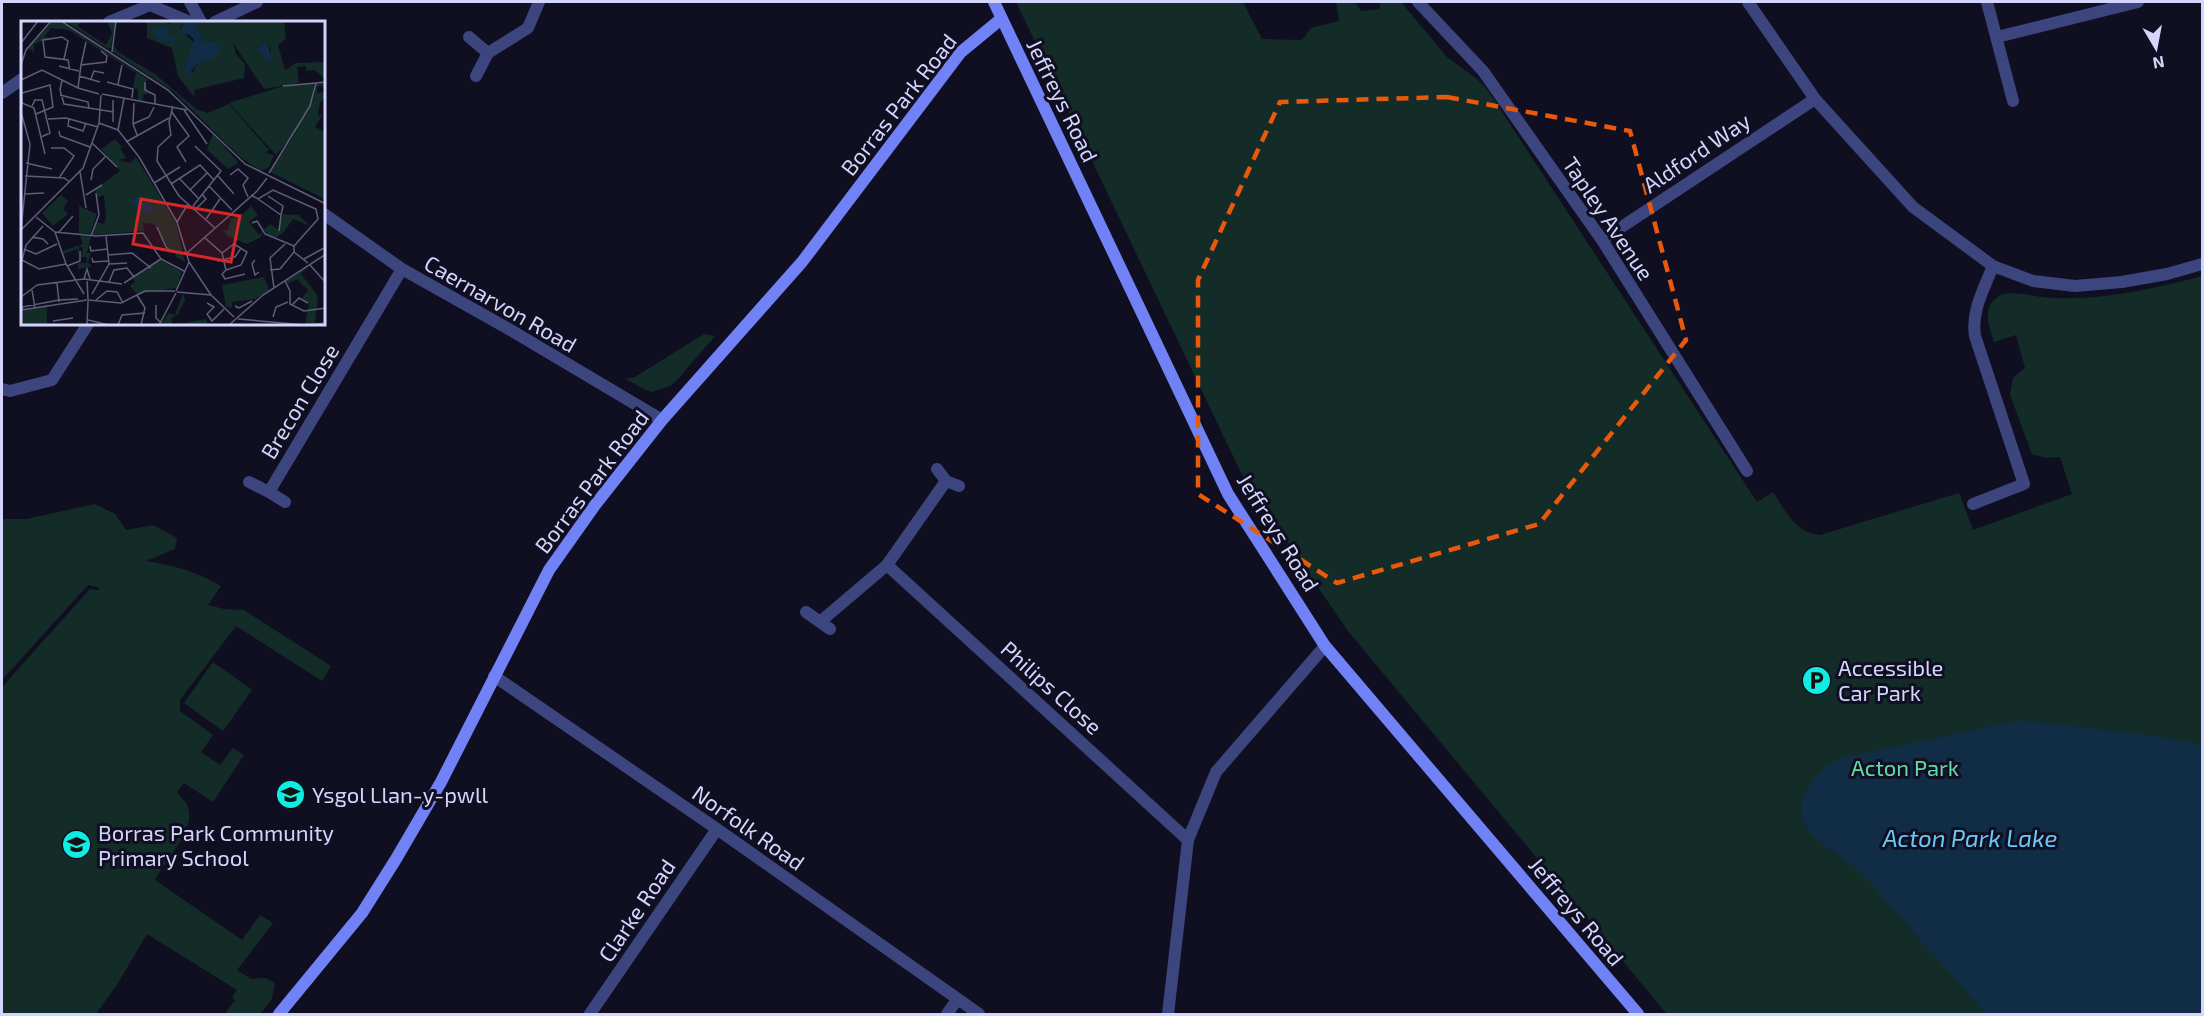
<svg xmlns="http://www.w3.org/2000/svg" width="2204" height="1016" font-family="'Exo 2',sans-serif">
  <rect width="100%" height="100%" fill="#100f22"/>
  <path fill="#132c27" d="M1016,2H1243L1262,39L1302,40L1311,28L1339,21L1336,2H1355L1361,11L1380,9V2H1401L1447,57L1477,79L1487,89L1757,502L1773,492C1786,511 1795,533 1820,535L1959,493L1973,530L2072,494L2060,457L2046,458L2032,454L2010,395L2013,378L2025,368L2016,335L1994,342C1989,326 1981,307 1999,296C2010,289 2039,298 2053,298C2104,300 2153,289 2202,276V1014H1667L1348,631L1245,481Z
    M704,334L715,336L677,380L670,386L651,392L625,379L635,377Z
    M95,504L115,514L126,530L153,525L177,538L175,549L146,561C174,565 197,572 221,586L208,605L224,609L244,610L331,666L322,681L236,626L180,700V711L213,735L201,752L220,765L233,748L244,755L213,802L184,783L177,792C181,797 186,802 188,807C196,830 165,860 155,880L242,940L260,915L273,923L237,970L251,979L265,978L275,983L272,999L260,1014H225L235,1000L232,997L237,990L147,934L118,983L96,1014H2V687L90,589L98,590L100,588L88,585L2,680V519H26Z
    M213,662L252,690L223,731L184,703Z"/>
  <path fill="#112d45" d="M2016,721L2037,722L2162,737L2202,745V1014H1986L1873,886L1858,870L1813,836L1801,818L1802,800L1815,777L1827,765L1843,758Z"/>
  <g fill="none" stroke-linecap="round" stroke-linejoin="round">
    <path stroke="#3d457e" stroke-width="12" d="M190,2L201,22
      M1418,2L1483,71L1602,240L1747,471
      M1748,2L1815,99L1913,207L1993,266L2033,281L2075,286L2122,282L2167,274L2202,264
      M1987,2L2013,101
      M109,22L150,5L190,22
      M215,22L257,2
      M469,37L488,53
      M1997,37L2138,2
      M476,76L488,53L528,28L539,2
      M2,93L22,79
      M324,214L402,269L507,328L662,420
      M1602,240L1815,99
      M2,389L10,391L52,380L88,324
      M937,469L946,481L959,486
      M249,482L269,492
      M285,502L269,492L402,269
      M1973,504L2024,484L1975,336C1971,311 1984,289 1993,266
      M887,565L1188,840
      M806,612L830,629
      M821,621L887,565L946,481
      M494,676L717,829L979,1014
      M590,1014L717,829
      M947,1014L957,1000
      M1168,1014L1188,840L1216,772L1325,646"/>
    <path stroke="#7182f6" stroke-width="12" d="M994,2L1228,494L1325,646L1638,1014
      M279,1014L362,913L396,859L441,782L549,570L595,505L662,420L802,262L961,52L1001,19"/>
  </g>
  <path fill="none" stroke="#e8590c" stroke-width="4.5" stroke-dasharray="12 8" stroke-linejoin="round" d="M1447,97L1630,131L1686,340L1539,524L1337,583L1198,494V280L1280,102Z"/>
  <defs>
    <symbol id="parking-disc" viewBox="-11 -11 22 22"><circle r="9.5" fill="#0fece1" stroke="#100f22"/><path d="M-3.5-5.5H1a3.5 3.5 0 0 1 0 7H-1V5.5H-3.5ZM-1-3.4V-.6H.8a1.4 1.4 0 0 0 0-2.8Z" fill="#111"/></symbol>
    <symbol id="school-disc" viewBox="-11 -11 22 22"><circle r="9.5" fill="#0fece1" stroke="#100f22"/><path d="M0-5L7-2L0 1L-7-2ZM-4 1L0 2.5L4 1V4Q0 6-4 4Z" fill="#111"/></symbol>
  </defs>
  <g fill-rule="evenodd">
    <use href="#parking-disc" x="1800" y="664" width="33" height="33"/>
    <use href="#school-disc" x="274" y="778" width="33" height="33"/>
    <use href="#school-disc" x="60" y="828" width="33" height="33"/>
  </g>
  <g text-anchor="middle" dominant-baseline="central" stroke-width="6" stroke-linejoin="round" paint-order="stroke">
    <g font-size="22" fill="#d3d5fc" stroke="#100f22">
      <text transform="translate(1063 100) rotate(64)">Jeffreys Road</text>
      <text transform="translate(898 104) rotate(-52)">Borras Park Road</text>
      <text transform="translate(1696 152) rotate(-34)">Aldford Way</text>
      <text transform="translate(1609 218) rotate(56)">Tapley Avenue</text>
      <text transform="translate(501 303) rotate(30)">Caernarvon Road</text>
      <text transform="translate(299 401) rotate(-59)">Brecon Close</text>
      <text transform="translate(591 481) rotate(-53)">Borras Park Road</text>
      <text transform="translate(1279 532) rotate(58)">Jeffreys Road</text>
      <text transform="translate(1052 687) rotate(42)">Philips Close</text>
      <text transform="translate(749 827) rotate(35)">Norfolk Road</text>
      <text transform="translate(636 910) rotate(-56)">Clarke Road</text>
      <text transform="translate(1577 911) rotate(50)">Jeffreys Road</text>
    </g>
    <g font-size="22" fill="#d3d5fc" stroke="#100f22" text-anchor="start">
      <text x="1838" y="667">Accessible<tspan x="1838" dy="25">Car Park</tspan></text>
      <text x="312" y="794">Ysgol Llan-y-pwll</text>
      <text x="98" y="832">Borras Park Community<tspan x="98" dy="25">Primary School</tspan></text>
    </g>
    <g font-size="22" fill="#64d8a9" stroke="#100f22">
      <text x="1905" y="767">Acton Park</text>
    </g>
    <g font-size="24" font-style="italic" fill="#68c9f5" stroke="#100f22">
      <text x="1970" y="837">Acton Park Lake</text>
    </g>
  </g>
  <g transform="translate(21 21)">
    <rect width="304" height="304" fill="#100f22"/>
    <path d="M31,0H38L128,59L124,61L127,73H122V79H117V68L112,67L115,52L48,9L30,7L23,16L30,17L13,23V31L7,27ZM44,0L60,1L56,5L85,24L91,12L86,0H95L90,25H93L97,31L134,53L175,88L187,92L208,83L248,129L244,132L253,134L248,146L240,150L219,136L153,71L92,31V26L87,28ZM122,0H146L148,4L151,0H163L159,8L173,22L163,49L172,51L176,42L189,37L196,21L181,20L174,0H263L265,18L257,24L264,49L275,42L304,41V58L294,49L285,50V45L276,46L278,62L243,68L212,22L215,33L224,43L223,57L173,69L174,77L157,55L151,27L126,17V2ZM246,21L250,31L247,42L235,27ZM304,62V69L301,64L296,66V72L304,71V77L299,81L297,94L301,95L294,106L304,111V178L249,151L278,107L255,134L208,82L269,63H293L292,82L295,63ZM192,113L217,141L215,143L207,148L186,129ZM94,118L100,125L105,122L99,127L105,137L98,139L109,142L115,136L155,202L164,241L155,236L154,229L149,230L133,203L122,202L123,210L71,214L75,201L83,203L85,197L83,174L77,176L74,168L99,150L80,128ZM40,174L47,180L42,188L47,193L32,205L21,192ZM58,185L76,193L69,213L58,212ZM230,185L237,194L228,201L238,214L242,211L240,216L226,223L208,216L201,208L206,210L210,200L208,195L211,198L223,192ZM262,193L277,194L289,205L272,198L262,212L254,217L249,215L243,209L249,203L257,209ZM59,215H70L66,232H70L67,242L72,245L57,248V242H66L65,236H60L62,227L58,225V230L56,235L57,228L42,233V230L62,223ZM140,239L161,251L155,267L116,273L109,265L114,261L112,257ZM288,246L280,253L297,275L294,303L284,304L288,282L281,277L287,269L276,258L267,263L265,260ZM243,256L248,269L234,278L211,281V287L205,286L201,264ZM162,272L164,279L157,293L150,298L152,304L185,298L187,304H139L148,292L154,294ZM26,284V304H0V290Z" fill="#132c27" fill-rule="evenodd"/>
    <path d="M163,0H174L181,20L196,21L199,30L193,38L176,42L167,55L163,49L173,19L169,14L158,13ZM146,6L149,18L155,15L154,20L162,29L149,19L141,21L132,13V9ZM246,21L251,38L247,42L235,27ZM120,175L129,179L135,192L119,190L107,180Z" fill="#112d45"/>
    <path fill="none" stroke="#5e5e79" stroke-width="1.5" d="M40,0L147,69L224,143L305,183M0,22L17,0M91,31L95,0M43,38L47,20L41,16L22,19L24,36L47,39L49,49M0,44L5,29L30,0M60,44L65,21M38,45L58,50M58,55L79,61M70,58L73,50L83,52M0,59L21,49L57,67L78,73M41,59L39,69L43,83L93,91M86,61L112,68L111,77M124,61V69L134,74V83M0,63L1,82L13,87L24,133M97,63L101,44M262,65L295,62M57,67L60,44L85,41L86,35L80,30M1,72L29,64L32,86L15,93M81,73L166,89M39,74L67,81L68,88M113,82L112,103L116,114M11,85L14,79H21L29,112L20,116M152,85L148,101L150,114L137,126L136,140L158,175L194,207M163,89L186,123M150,90L168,115L156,126L165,141M0,91L9,123L0,208M27,98L45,97L77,106M48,98L47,105L62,110L65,102M92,101V79M78,102L97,109L118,136L156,201L168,241L190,274M112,103L128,96L133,86M97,109L103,77M38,110L39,115L69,126M105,121L148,97M71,122L96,146M30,127H43L53,135L38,157M5,142L31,148M59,151L65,187M248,152L289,85L295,62L305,61M209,154L217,148L227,157L222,164L227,176M4,155L43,157L49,161M197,155L213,173M159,158L177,177M70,159L72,148L84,136M133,162L159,146M150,163L179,144L193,159M188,165L211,189M169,169L186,152M3,173L23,172M65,174L81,164M230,174L237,178L252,169L295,188L297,198L273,225V231L287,242M247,175L262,185L260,194M237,178L260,194L258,210M172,185L200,150L174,125M175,188L185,178L181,173M15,196L34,211L75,215L122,212L140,238L163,250M185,198L199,178M156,201L167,183M231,202L236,200L244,213L273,225M22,205L5,224L1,239L18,248L45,243M136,206L145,226L151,231M0,209L62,147L78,102L80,74M34,211L45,243L63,273M38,211L52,195M70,215L78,194L75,172M11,216L22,218L27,223M184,217L201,232L205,249M69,225L70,230L86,228M3,228L15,233L36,223M166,232L236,170L246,157M201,232L213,223L226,231L220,244L205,249M87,234L111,232L130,247M71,237L72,241L87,240M283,238L303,227M234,239L231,243L234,254L238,251M196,240L214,236L220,227M88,243L106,242M289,244L305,262M46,245L59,240V230M205,249L201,253L204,258L224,253M249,249L259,248L273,231M63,258L66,248L69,258M66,258L67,279M264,260L269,270V283L283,290L305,287M88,261L93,249L106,247L113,256M36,262L38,281M103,262L140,238M16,264L63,258L101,263M253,267L249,237L264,223M11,269L14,287M155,270L168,241M156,271L190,274L213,296M71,273L88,243L85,215M116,274L124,287L120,304M0,276L16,264M67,279L100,282L124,270H154M75,279L86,270L96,271L102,282M186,282L193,286L186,293L191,300L203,288M135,284V297L140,302M271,284L278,277L287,282M214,285L218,287L231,280M0,289L66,279M1,289V286L38,279L57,278M252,296L255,286L267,281M217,298L284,304L305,302M67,299L88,304M32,300L52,297M66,304L67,280M97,304L101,294L124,292M138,304L155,272M208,304L242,274L305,233"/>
    <path fill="#d62828" fill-opacity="0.15" stroke="#d62828" stroke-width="3" d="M120,178L219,195L210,241L112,223Z"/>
    <rect width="304" height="304" fill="none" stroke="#d3d5fc" stroke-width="3"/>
  </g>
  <rect width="2204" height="1016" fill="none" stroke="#d3d5fc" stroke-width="6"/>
  <g transform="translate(2156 48) rotate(170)" stroke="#100f22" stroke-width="4.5" paint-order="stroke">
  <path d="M0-4.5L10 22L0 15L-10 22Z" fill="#d3d5fc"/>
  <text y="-9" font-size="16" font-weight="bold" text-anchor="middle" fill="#d3d5fc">N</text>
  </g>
</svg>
